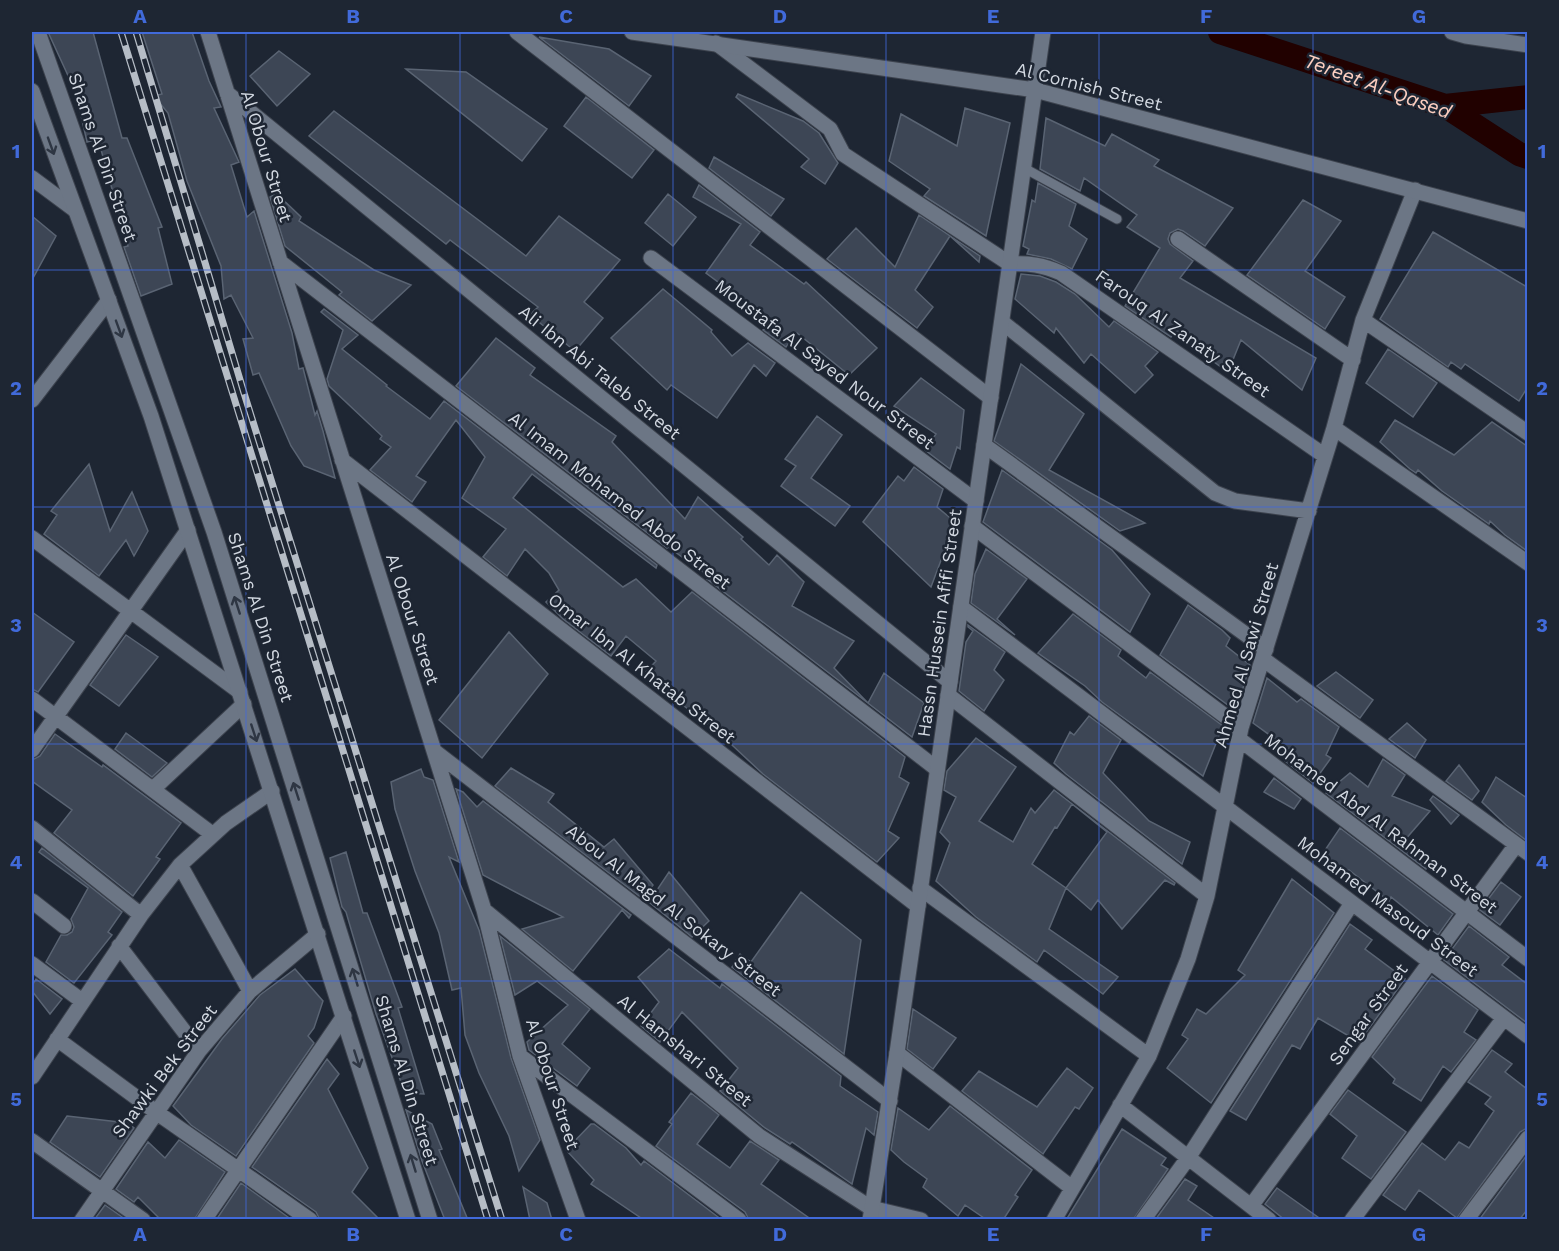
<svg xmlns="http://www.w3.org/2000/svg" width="1559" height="1251" font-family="'Work Sans',sans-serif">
  <rect width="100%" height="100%" fill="#1e2633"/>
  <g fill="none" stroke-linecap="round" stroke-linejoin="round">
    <path stroke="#210100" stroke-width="24" d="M1220,32L1445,106L1519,154L1528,157
      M1445,106L1528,97"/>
  </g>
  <path fill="#3d4655" stroke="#5a6473" stroke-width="1.5" fill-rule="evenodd" d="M48,32H93L122,138H127L162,227L158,228L172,284L141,296L124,247L128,246L98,139L87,142L76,93Z
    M142,32H192L209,81L221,107L214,108L239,162L231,165L247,217L254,211L292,333L299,369L303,368L315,415L317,411L323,431L335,478L304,466L291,446L259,373L253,375L243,339L253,338L231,295L224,299L221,266L187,181L168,113L154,96L162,94Z
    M539,37L609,49L651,76L629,106Z
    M279,51L310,74L277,106L250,76Z
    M406,69L466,72L547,129L522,161Z
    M738,94L803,121L819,133L838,163L825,184L801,167L809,159L736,97Z
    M586,97L654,150L632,178L564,126Z
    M965,108L1010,123L986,236L924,196L930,189L889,161L901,114L957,146Z
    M334,111L526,256L559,216L620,260L584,302L603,318L575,351L530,315L538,307L450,240L446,244L309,136Z
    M1046,118L1105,146L1112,134L1159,160L1154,166L1233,208L1205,246L1183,231L1178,229L1170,233L1168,239L1170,244L1193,261L1180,278L1316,358L1302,390L1241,340L1228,372L1174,333L1171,337L1125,306L1160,248L1127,227L1137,215L1084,178L1080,191L1040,169Z
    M714,157L784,199L771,216L709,168Z
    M1038,183L1076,204L1069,226L1087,239L1072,269L1051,259L1027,254L1029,249L1023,246L1032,200L1035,202Z
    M699,185L760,232L750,245L804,284L806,282L877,348L849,375L797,333L786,347L763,330L772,322L706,273L741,224L693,197Z
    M276,193L301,217L299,221L374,270L411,285L372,321L339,295L342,292L285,246L270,197Z
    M668,194L696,217L673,246L645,223Z
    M1303,200L1341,221L1305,271L1345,297L1325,329L1247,275Z
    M919,215L980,256L979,262L950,236L915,290L933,307L917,328L827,259L856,228L895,267Z
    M32,216L56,236L32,280Z
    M1433,232L1527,287V388L1519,401L1465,364L1461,369L1451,362L1448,367L1380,319Z
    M1021,274L1040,276L1056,282L1075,294L1109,327L1114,321L1158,352L1145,366L1153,375L1135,393L1091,354L1084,363L1056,328L1054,333L1015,299Z
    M663,289L712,330L711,332L732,356L748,343L775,363L766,376L754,365L717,418L671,385L667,390L611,338Z
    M324,309L358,335L342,349L387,385L386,386L430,419L444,401L657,565L656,568L532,474L513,498L623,587L636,579L671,612L692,592L905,757L899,777L909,783L888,831L899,838L877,862L763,774L717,731L643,675L656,661L626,636L611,656L563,619L546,602L559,590L549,573L525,549L507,576L483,557L506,529L462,498L485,457L456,420L416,476L426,482L412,502L370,470L391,447L380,439L382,436L329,386L327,379L343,330L321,312Z
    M496,338L535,368L530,375L616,436L612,442L685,519L698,497L743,537L741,539L769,565L777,555L804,582L792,606L854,641L834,668L868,703L884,673L924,703L912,737L707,579L710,577L668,547L667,548L456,386Z
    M1388,349L1437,383L1413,417L1366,383Z
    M1021,364L1084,414L1049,470L1145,523L1120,531L994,441Z
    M921,378L964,410L960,449L957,447L950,469L925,450L936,434L894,406Z
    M817,416L842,435L811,478L850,506L835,526L781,486L796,466L785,459Z
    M1395,420L1454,455L1492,422L1527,446V551L1505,535L1490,521L1489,524L1442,491L1418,470L1416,473L1410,469L1380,442Z
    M89,464L110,531L132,492L148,531L134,556L126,540L99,576L44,534L57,515L51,511Z
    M914,467L943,489L937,507L954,521L952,540L949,539L931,587L863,522L898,476L904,481Z
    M1002,470L1112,550L1150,594L1130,632L983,522Z
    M986,549L1027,579L997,619L1015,635L971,603L975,574Z
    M1188,605L1222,630L1230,638L1226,646L1250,665L1236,711L1160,655Z
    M32,612L74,642L38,692L32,689Z
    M1073,614L1121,650L1118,656L1146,678L1150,672L1223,726L1203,776L1102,702L1085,686L1038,653Z
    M968,625L1005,652L994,670L1004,680L984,711L959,691L966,642L973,631L968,627Z
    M509,632L548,674L482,758L439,720Z
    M126,635L158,657L119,706L90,685Z
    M1336,672L1373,700L1360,718L1317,686Z
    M1267,678L1297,702L1301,699L1339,727L1326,755L1331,758L1313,783L1285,761L1293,752L1253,723Z
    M1089,716L1121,740L1103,773L1149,821L1190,842L1182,864L1066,774L1054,763L1070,732L1074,735Z
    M1407,723L1426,740L1415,758L1389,739Z
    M126,733L167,763L152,777L115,749Z
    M55,734L102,767L103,765L181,823L156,857L160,859L133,896L54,833L72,810L32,781V760L40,756Z
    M976,738L1016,767L979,821L1013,842L1031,808L1035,813L1054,790L1175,883L1174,885L1165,880L1122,929L1098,900L1091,910L1066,888L1049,929L1118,977L1103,994L1044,950L1037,962L976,917L936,881L950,843L940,832L956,797L944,790L947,771ZM1072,804L1107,832L1066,888L1032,864L1055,827L1057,828Z
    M1383,759L1405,775L1392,796L1430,811L1404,841L1429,866L1426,869L1326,793L1350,773L1368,787Z
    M1459,765L1479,791L1472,800L1446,781Z
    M511,768L554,794L548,802L604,847L614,839L653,885L643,899L495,786Z
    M421,769L424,777L433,780L459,862L449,857L479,930L511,1058L540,1140L519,1171L509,1136L479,1073L465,1035L461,988L452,990L439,933L415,871L395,809L391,782Z
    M1496,777L1527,798V841L1506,825L1482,802Z
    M1274,778L1301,799L1294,809L1264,792Z
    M456,789L463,792L477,807L483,801L631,915L629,918L622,910L573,971L522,929L563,917L483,875Z
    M1433,796L1459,815L1451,824L1430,800Z
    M1340,828L1453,914L1438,935L1391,897L1389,901L1349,870L1346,875L1321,856Z
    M42,848L122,912L108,932L112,935L74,983L46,962L61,935H67L72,932L74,927L71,919L88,888L39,852Z
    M346,852L363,913H367L402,1007L398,1008L424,1094L405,1093L376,1014L346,912L342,907L330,858Z
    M669,872L709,921L692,937L649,902Z
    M1292,879L1334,913L1211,1103L1167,1068L1188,1039L1182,1035L1197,1009L1206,1014L1245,975L1238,970Z
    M1501,882L1521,897L1500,925L1480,910Z
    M801,892L861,940L844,1054L732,967L740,954L751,962Z
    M1350,924L1372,940L1365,949L1405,979L1359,1042L1318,1018L1300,1049L1292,1045L1246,1120L1230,1111Z
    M1469,926L1509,957L1502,965L1527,984V1023L1444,960Z
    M500,936L590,1009L562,1044L590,1068L577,1086L529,1050L527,1042L568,1005L537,981L515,995Z
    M669,949L720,988L722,984L841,1076L840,1086L878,1112L874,1135L866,1128L852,1184L792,1142L790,1144L765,1128L720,1091L738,1068L682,1012L660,1042L641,1026L659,1002L638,977Z
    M295,969L323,1001L314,1028L308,1036L314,1043L236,1156L191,1125L173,1106L222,1039L260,995Z
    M1432,976L1478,1010L1464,1032L1476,1040L1451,1072L1443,1066L1421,1101L1393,1083L1395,1079L1372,1057Z
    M36,979L62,999L50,1014L32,991V986Z
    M913,1009L956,1038L933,1069L907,1049Z
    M1492,1050L1512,1064L1505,1072L1527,1089V1128L1520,1132L1457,1218L1419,1190L1405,1210L1383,1195L1422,1143L1445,1160L1459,1142L1469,1148L1494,1111L1485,1104L1491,1097L1468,1082Z
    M327,1059L339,1074L328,1089L368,1168L352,1192L380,1220H320L316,1212L252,1167Z
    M1067,1068L1093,1088L1079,1109L1075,1107L1043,1154L962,1091L979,1071L1037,1107Z
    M1348,1090L1406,1132L1371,1179L1342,1158L1357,1136L1330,1114Z
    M691,1093L719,1115L697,1144L730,1168L750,1141L779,1160L761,1184L812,1220H749L745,1212L656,1146L672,1124L669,1122Z
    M950,1106L1032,1170L1015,1195L1018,1197L1003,1220H987L965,1205L958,1216L923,1187L927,1179L904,1162L891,1150L898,1108L929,1130Z
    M406,1110L432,1124L442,1149L439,1150L468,1220H445L422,1161Z
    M67,1116L128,1123L134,1128L100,1177L50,1142Z
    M591,1124H594L626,1148L641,1165L644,1161L722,1220H644L591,1184L594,1180L566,1150Z
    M1122,1129L1166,1158L1161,1165L1168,1169L1133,1220H1066Z
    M179,1140L225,1172L194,1220H161L138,1197L134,1202L116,1189L148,1142L165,1158Z
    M1527,1155V1210L1519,1220H1479Z
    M1185,1179L1197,1186L1188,1200L1217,1220H1155Z
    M241,1183L292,1220H216Z
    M523,1187L547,1203L552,1220H530Z
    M1277,1188L1322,1220H1285L1265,1204Z
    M105,1205L122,1217L120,1220H94Z"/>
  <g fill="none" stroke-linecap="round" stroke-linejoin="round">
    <defs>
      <path id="lane" d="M1024,168L1117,219"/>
      <path id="street" d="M208,32L484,910L520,1056L578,1220
        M517,32L991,398
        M1452,32L1466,36L1528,45
        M716,43L830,129L843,154L1010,264C1029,263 1043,265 1061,273L1325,456
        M227,93L950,682
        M32,178L75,210
        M1178,239L1353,360
        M651,258L976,501
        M280,262L937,769
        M1363,320L1528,433
        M1002,322L1215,493L1235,501L1309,511
        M32,400L109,300
        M1334,428L1528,563
        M984,445L1266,649
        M342,460L918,906
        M972,526L1241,728
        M32,538L240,692
        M961,607L1528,1036
        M1263,659L1528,853
        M948,695L1207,896
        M32,699L212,834
        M1239,739L1528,959
        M32,750L188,530
        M434,751L890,1101
        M153,789L244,704
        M32,828L141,915
        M180,865L250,991
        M920,888L1149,1056
        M32,901L64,926
        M484,910L759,1136L871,1208L921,1220
        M119,946L199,1051
        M32,964L82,1001
        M57,1039L156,1112L310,1220
        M897,1053L1072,1188
        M520,1056L739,1220
        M32,1077L141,915L180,865L226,823L272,791
        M1120,1105L1269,1220
        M32,1141L143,1220
        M1251,1206L1516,845
        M82,1220L199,1051L250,991L318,934
        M204,1220L344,1016
        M1054,1220L1149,1056L1188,959L1207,896L1241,728L1334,428L1363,320L1415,190
        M1143,1220L1188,1158L1352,903
        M1352,1220L1504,1018
        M1466,1220L1528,1138"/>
      <path id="secondary" d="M38,32L214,532L430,1220
        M632,32L1035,90L1528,221
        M32,91L151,416L408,1220
        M870,1220L897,1053L1043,32"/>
    </defs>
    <use href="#lane" stroke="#3d434e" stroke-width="11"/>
    <use href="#street" stroke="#3d434e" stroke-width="17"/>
    <use href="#secondary" stroke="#3d434e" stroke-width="17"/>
    <use href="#lane" stroke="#6c7685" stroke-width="9"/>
    <use href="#street" stroke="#6c7685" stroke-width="15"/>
    <use href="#secondary" stroke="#6c7685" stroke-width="15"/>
    <defs>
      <path id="rail" d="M121,32L488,1220
        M136,32L244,393L502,1220"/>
    </defs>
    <use href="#rail" stroke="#b6bdc6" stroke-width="7"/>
    <use href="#rail" stroke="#1e2633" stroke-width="4.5" stroke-dasharray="14" stroke-linecap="butt"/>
  </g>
  <defs><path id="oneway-shaft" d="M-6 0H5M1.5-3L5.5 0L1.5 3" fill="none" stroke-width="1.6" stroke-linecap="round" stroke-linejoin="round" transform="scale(1.5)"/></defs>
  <g stroke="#2e3643">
    <use href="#oneway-shaft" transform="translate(51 146) rotate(70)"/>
    <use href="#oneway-shaft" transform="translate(119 329) rotate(70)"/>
    <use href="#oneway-shaft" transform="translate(237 605) rotate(-108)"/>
    <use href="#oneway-shaft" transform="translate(254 733) rotate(72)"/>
    <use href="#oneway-shaft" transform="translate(296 791) rotate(-108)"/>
    <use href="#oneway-shaft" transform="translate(355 977) rotate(-107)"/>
    <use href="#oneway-shaft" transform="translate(357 1059) rotate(72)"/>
    <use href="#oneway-shaft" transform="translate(413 1163) rotate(-107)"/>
  </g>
  <path fill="none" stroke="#416ada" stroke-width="1.5" stroke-opacity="0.55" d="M246,32V1220M460,32V1220M673,32V1220M886,32V1220M1099,32V1220M1313,32V1220M32,270H1528M32,507H1528M32,744H1528M32,981H1528"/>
  <g text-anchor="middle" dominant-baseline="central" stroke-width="5" stroke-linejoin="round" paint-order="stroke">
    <g font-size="18" fill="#d2d8e1" stroke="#1e2633">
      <text transform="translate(1089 86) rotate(14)">Al Cornish Street</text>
      <text transform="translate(267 156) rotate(73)">Al Obour Street</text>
      <text transform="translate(103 157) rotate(71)">Shams Al Din Street</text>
      <text transform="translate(1183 333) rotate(35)">Farouq Al Zanaty Street</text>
      <text transform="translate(825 364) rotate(37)">Moustafa Al Sayed Nour Street</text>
      <text transform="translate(600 372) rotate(39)">Ali Ibn Abi Taleb Street</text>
      <text transform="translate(620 500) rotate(38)">Al Imam Mohamed Abdo Street</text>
      <text transform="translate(261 617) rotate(72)">Shams Al Din Street</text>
      <text transform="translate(413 619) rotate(72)">Al Obour Street</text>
      <text transform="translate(939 623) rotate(-82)">Hassn Hussein Afifi Street</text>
      <text transform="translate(1246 655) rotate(-74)">Ahmed Al Sawi Street</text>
      <text transform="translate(642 668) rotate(38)">Omar Ibn Al Khatab Street</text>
      <text transform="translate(1381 823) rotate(37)">Mohamed Abd Al Rahman Street</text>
      <text transform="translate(1388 906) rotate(37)">Mohamed Masoud Street</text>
      <text transform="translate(674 910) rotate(38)">Abou Al Magd Al Sokary Street</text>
      <text transform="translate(1368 1014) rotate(-54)">Sengar Street</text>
      <text transform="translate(685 1050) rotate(39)">Al Hamshari Street</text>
      <text transform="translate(164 1071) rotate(-53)">Shawki Bek Street</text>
      <text transform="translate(407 1080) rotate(73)">Shams Al Din Street</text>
      <text transform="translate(553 1084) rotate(72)">Al Obour Street</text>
    </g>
    <g font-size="20" font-style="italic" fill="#fccec0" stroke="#1e2633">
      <text transform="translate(1378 86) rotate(20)">Tereet Al-Qased</text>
    </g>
  </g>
  <rect width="1559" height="1251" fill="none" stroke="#1e2633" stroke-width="66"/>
  <rect x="33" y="33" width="1493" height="1185" fill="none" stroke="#416ada" stroke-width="2"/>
  <g font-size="20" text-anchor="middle" font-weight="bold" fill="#416ada">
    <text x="140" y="23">A</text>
    <text x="353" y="23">B</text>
    <text x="566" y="23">C</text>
    <text x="780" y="23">D</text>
    <text x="993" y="23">E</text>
    <text x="1206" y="23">F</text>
    <text x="1419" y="23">G</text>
    <text x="16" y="158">1</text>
    <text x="1542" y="158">1</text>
    <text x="16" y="395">2</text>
    <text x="1542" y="395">2</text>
    <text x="16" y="632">3</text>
    <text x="1542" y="632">3</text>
    <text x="16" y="869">4</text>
    <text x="1542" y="869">4</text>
    <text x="16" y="1106">5</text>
    <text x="1542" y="1106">5</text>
    <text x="140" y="1241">A</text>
    <text x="353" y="1241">B</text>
    <text x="566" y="1241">C</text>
    <text x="780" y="1241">D</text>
    <text x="993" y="1241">E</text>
    <text x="1206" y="1241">F</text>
    <text x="1419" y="1241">G</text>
  </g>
</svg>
